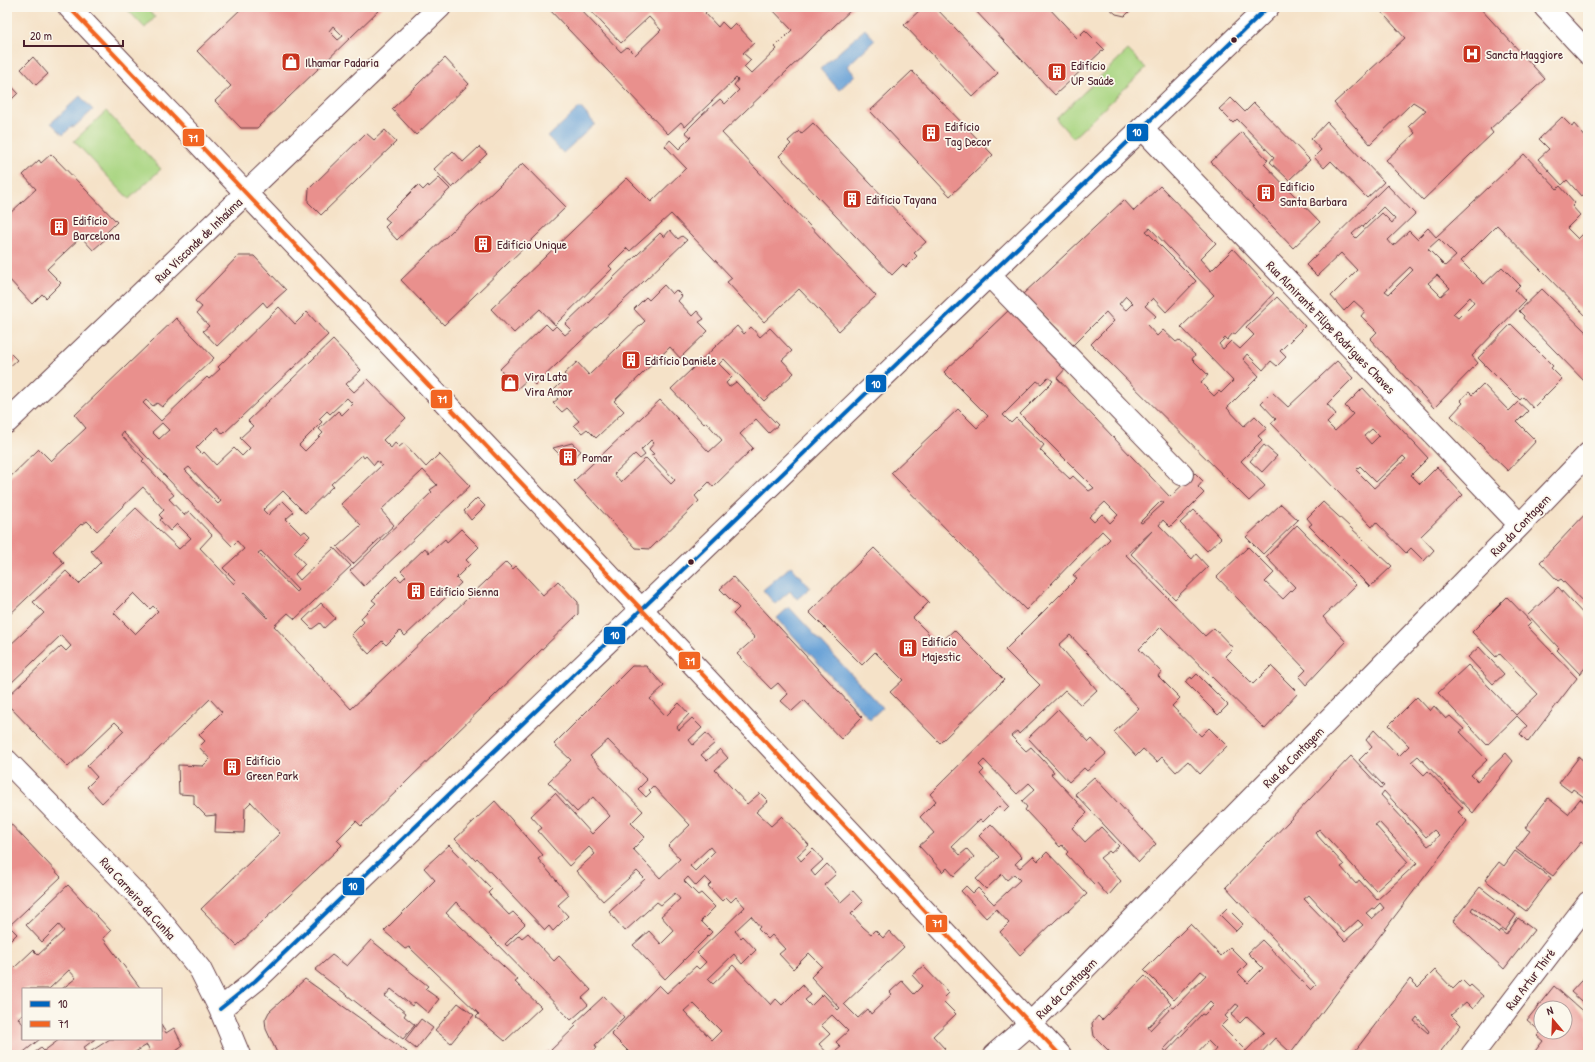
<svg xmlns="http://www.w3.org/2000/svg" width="1595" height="1062" font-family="'Patrick Hand',sans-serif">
  <rect width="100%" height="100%" fill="#fbf7ec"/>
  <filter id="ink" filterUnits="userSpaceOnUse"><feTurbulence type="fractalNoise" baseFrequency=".025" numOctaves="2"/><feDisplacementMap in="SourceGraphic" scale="8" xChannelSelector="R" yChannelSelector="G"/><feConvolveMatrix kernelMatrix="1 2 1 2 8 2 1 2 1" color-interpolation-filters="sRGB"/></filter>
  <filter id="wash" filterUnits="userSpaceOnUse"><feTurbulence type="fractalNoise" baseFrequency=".012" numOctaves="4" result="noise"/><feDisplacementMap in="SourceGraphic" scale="16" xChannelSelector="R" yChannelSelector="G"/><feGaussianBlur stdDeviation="0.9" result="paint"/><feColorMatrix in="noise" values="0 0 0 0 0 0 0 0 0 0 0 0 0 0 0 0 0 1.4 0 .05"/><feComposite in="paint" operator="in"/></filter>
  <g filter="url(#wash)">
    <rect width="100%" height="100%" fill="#f5e2c8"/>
    <path fill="#aad683" stroke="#7a7a57" d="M125,7H145L155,17L145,28Z
      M1128,50L1146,68L1073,138L1056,119Z
      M106,111L161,169L129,199L74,141Z"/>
    <path fill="#68a1d7" stroke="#596081" d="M865,29L875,40L847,66L855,75L839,90L820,69Z
      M80,96L93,110L74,127L72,126L63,135L51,123Z
      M580,107L595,124L563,153L548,137Z
      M791,566L810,588L797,599L790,591L775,604L763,590Z
      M789,607L882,708L870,719L777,618Z"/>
    <g id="blocks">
      <path fill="#e9908d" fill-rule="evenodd" d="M243,7H382L257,128H241L215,101L231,86L197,51ZM333,26L343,36L338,40L329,31Z
        M547,7H578L621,52L627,47L635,55L661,30L649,17L621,43L587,7H649L654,12L659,7H711L705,13L718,27L722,22L729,29L735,23L754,43L743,53L751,60L744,67L751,74L777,49L775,47L792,30L770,7H854L722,133L876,296L839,331L799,289L764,322L727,282L732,278L671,214L630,251L627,248L609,266L612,269L555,325L540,309L514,333L491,309L627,178L651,202L686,168L665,146L670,140L679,149L691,137L685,132L702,115L720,99L725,104L739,90L734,85L738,80L736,78L685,127L681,122L668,134Z
        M923,7H935L998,73L973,97L904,25Z
        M972,7H1048L1077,38L1085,30L1104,49L1055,95Z
        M1108,7H1131L1132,9L1125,16L1116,14Z
        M1377,7H1479L1545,79L1490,129L1493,133L1423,200L1386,160L1415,133L1409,126L1426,110L1413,102L1370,144L1334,103L1405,38Z
        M33,57L48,74L36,85L21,69Z
        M445,58L469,84L416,135L392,109Z
        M912,71L993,155L950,196L870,111Z
        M7,81L18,93L7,104Z
        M1231,98L1245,112L1254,103L1310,160L1289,180L1270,162L1274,157L1237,119L1233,123L1219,109Z
        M1562,117L1572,127L1574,124L1588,140V199L1583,194L1581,196L1567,180L1562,185L1538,159L1549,149L1539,139Z
        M1327,122L1384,182L1367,198L1331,161L1324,168L1314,157L1321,150L1311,139Z
        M813,123L926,242L914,253L917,256L906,267L903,264L892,275L779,156L791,144L788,141L799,131L801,134Z
        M385,130L396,142L321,215L308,202L309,189L366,133L374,140Z
        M1242,132L1268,160L1264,164L1320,222L1293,248L1211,162Z
        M479,147L487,154L452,188L434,169L453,151L463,162Z
        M51,154L117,222L106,233L109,236L93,250L81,237L47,269L61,283L46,298L42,294L32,304L7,277V216L36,189L23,175L39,160L41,163Z
        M1524,154L1557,189L1560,186L1575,203L1572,206L1580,215L1567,228L1578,239L1585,232L1588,235V318L1497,225L1461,261L1484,284L1502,267L1520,285L1515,290L1525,301L1472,356L1478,363L1434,408L1370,339L1377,332L1361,316L1365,311L1354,301L1344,311L1331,296L1357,270L1341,253L1317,276L1306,265L1387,185L1415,214L1388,240L1393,246L1409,231L1417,239L1428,228L1436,237ZM1383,207L1395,219L1392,223L1382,213L1356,238L1352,234L1362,225L1363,227ZM1439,239L1456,256L1445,266L1428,249ZM1410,267L1413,270L1389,294L1385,291ZM1437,275L1450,288L1441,296L1428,283ZM1470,297L1474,302L1458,318L1453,314Z
        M523,163L566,207L444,325L401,280Z
        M439,178L450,189L397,240L385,227L390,222L385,218L418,185L423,190L428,185L429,187Z
        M1160,186L1216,243L1200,259L1211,271L1233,249L1274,293L1235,334L1233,333L1227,340L1225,338L1219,344L1223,349L1231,341L1240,349L1254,335L1246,327L1277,297L1305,326L1280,351L1286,357L1277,366L1271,361L1263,370L1247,354L1243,359L1259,376L1227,408L1244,426L1255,416L1267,428L1258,436L1262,440L1241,461L1265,486L1249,501L1091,344L1114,321L1106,312L1073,345L1023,294L1124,200L1134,211ZM1150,228L1214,295L1181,327L1233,381L1221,393L1219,391L1214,396L1201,383L1208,375L1192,359L1195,355L1179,340L1176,342L1163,330L1157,336L1147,325L1156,316L1145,306L1153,298L1166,312L1196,281L1146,231ZM1126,296L1133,303L1126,310L1119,304Z
        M670,230L678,239L682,236L687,240L535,385L529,378L517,389L502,374L503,372L500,369L546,324L552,330L556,326L565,335L571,330L565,324L660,233L664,237Z
        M238,256H254L286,290L267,307L263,302L217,346L203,331L209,326L197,313L202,307L195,301Z
        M664,285L672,294L676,290L682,296L678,301L692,316L697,311L704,319L699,322L708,331L680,358L670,347L614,401L624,411L596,438L587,429L582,433L574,425L579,421L567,408L562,412L553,403L558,399L552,392L567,377L564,374L577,362L589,375L645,321L634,309L646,297L649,300Z
        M1542,289L1588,334V385L1523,318L1524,316L1519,311Z
        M279,307L295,324L307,312L328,335L223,434L217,427L196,448L202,454L204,452L216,465L234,448L242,456L250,448L240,438L253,426L248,421L333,340L361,370L346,384L354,392L368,379L406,418L383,440L391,448L395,443L399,447L404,443L426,467L439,454L470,486L364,586L350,571L432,492L430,490L437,485L423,470L381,510L394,525L353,564L337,547L361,525L341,504L382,465L377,461L374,465L366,456L364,458L362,455L331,484L333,486L305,513L283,491L263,510L268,515L283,501L294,512L286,519L301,534L305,531L310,536L294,552L305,564L295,574L300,580L334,548L351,566L295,619L288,613L274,626L351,709L506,562L513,569L516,566L543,595L558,581L578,602V614L361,826L356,821L337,840L342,845L338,849L237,946L201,909L280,833L251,802L245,808L244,833L215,832L216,815L206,816L194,804V795L179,794L178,765L203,766L210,759L199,747L205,741L199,735L222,712L210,699L102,803L87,787L97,777L87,766L124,731L115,722L68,767L7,704V697L61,646L66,651L71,646L61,635L7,687V648L44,613L33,602L66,571L79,584L101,562L91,551L136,508L179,549L191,538L177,524L170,531L160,520L162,518L159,515L164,510L143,487L97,531L87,521L82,525L81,524L53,551L64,563L7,617V480L39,449L51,461L86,428L75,415L176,318L214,358L162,407L157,403L153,406L146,400L143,403L161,421L207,377L209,379L220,369L218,367ZM347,398L353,404L342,415L338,411L319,429L323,433L305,451L299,445L322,422L319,419L327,411L330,414ZM162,423L169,430L159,439L152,432ZM123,432L232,546L237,541L244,549L223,568L236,581L234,584L200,548L212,535L189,511L184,515L169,499L174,495L142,461L144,459L121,435ZM189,467L221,501L218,504L185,470ZM261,551L298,590L296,592L258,553ZM244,592L268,617L267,618L243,593ZM134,593L150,609L153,606L158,611L135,634L114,613Z
        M1010,309L1067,367L1057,378L1170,497L1195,473L1203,481L1198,487L1204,493L1170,527L1163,520L1159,525L1192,559L1196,554L1208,567L1175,599L1131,554L1152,531L1126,555L1205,636L1214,628L1233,648L1225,656L1253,684L1271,666L1298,693L1265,729L1161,627L1139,649L1161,672L1158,676L1180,698L1172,706L1201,736L1209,728L1227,746L1200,774L1188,761L1176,772L1162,757L1157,762L1143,749L1136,756L1114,732L1139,708L1070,635L1059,645L1097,690L1081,705L1065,690L1019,734L1017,731L1011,736L1026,751L1031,747L1054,772L1051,774L1087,813L1072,828L1085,842L1101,827L1119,846L1111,853L1109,851L1100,858L1121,881L1108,896L1096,882L1094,884L1066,854L1068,852L1062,845L1060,847L1025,810L1027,807L1022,801L1035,789L1029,783L1017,794L984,760L979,765L984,770L980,774L1009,806L1004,811L999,806L983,822L980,819L952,846L960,855L967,849L974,857L954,876L947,868L943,872L919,846L934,833L920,817L936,801L930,794L1040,685L1005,650L1077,578L1073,575L1110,539L1102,531L1026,610L891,473L958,409L977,428L988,416L944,372ZM1048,377L1053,381L1020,414L1094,488L1089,491L1073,476L1070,479L1053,463L1040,450L1044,445L1016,418L1011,423L1003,415L1037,381L1041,384ZM1161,501L1164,503L1142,523L1140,522ZM1105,502L1118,515L1110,523L1102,514L1094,522L1089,517Z
        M1511,324L1553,366L1551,368L1562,379L1533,408L1523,397L1520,400L1478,358Z
        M737,326L744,334L751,327L760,337L770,328L792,351L782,360L794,373L764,401L724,359L719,364L732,377L726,383L729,387L736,382L778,425L769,433L756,419L740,434L753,448L713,487L709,482L695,496L699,501L650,549L636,548L574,481L660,400L709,452L722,440L706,422L704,424L671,389ZM651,440L654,443L649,449L654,454L651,455L675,480L671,484L646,458L621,482L614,474L635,454L640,459L645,455L641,450Z
        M7,350L17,360L7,369Z
        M1337,361L1353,378L1327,404L1336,414L1327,423L1335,431L1353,414L1345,406L1363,388L1428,458L1411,475L1420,484L1437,467L1463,495L1421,536L1434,550L1424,561L1411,548L1406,553L1376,522L1372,527L1271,423L1276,419L1261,403L1272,392L1288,407ZM1372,429L1379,436L1371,444L1364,436ZM1403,456L1406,459L1374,488L1356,470L1360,466L1376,482Z
        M1483,384L1509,411L1518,402L1528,411L1517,422L1536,441L1508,471L1451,416L1463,403L1460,400L1469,392L1472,395Z
        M572,443L581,451L568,463L553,448Z
        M1264,445L1277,456L1262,472L1250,461Z
        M477,498L485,506L471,520L464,511Z
        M1323,502L1392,566L1370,587L1309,526L1312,524L1307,518Z
        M1281,504L1298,520L1263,554L1246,537Z
        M1194,510L1221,538L1207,551L1180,523Z
        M1588,511L1587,540L1588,607L1561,579L1558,581L1540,562Z
        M1297,525L1356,585L1323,617L1346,642L1306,685L1299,677L1306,670L1217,577L1248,547L1274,573L1265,582L1283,599L1295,587L1266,557Z
        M461,529L479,547L466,560L470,564L456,578L461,583L405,636L400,631L386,645L382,641L369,654L351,635L364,622L361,618L376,603L372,600L396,576L401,581L406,576L401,571L425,548L429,553L445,539L447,542Z
        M874,548L929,602L913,618L939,644L954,630L1004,680L940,743L890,692L903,680L875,652L862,665L809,612Z
        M733,577L862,717L841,739L804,700L792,711L781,701L788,694L778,683L771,689L737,654L755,638L733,614L739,608L720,589Z
        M1558,587L1588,619V664L1580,674L1557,650L1559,648L1528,615Z
        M1507,597L1531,622L1527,626L1577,678L1528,742L1520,734L1527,726L1517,716L1487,745L1438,693L1468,665L1516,715L1538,694L1499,653L1496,657L1472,632Z
        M321,603L335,618L324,628L320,623L312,629L303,620Z
        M1479,647L1504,674L1493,684L1468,657Z
        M632,666H646L664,686L650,699L666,716L679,703L689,714L677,727L679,730L692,718L702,728L689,740L693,745L706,733L715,743L701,755L707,761L720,749L728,758L715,770L747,804L760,793L768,801L756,812L771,826L782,816L809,845L797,856L801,861L813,849L823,860L811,871L815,876L827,864L836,874L824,885L837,899L841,902L853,891L863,902L851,914L863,927L871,934L875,930L883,938L889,931L904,947L844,1004L858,1018L868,1009L871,1014L892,994L890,992L902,981L914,994L922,986L912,975L923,966L949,993L942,1000L956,1014L933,1036L945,1049L938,1055H831L841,1047L836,1042L848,1031L832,1015L821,1025L830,1034L819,1044L829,1055H632L611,1034L659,985L667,993L696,966L699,969L706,962L697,953L745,907L736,897L731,902L726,897L722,901L708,886L711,883L705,877L696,886L688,877L684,881L698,895L701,893L715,907L701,921L712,932L665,979L633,945L649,931L661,944L674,931L661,916L680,899L675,893L661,905L657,902L625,931L609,912L645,879L637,871L603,901L576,871L595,854L591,849L589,847L569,866L538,831L542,828L531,816L555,793L592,834L610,816L593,797L577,812L548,782L571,760L554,744ZM608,740L647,780L638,789L646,797L651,792L649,790L653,786L690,825L668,846L680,859L660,878L633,849L645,837L631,823L643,811L590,756ZM710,847L714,852L695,871L690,866ZM751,916L760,927L758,929L768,939L772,935L785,949L779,954L793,969L809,953L822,966L811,977L840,1008L838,1010L823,994L811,1006L805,1000L811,995L802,985L782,1005L776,999L771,1005L733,965L713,984L708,979L734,954L742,964L756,950L743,936L741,938L735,931ZM693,1003L721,1031L712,1040L684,1011Z
        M1197,674L1228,705L1218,715L1185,682L1191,677L1192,679Z
        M1417,697L1430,711L1434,706L1446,719L1450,716L1464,729L1460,732L1487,760L1471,775L1477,781L1506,753L1513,761L1473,813L1418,756L1411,762L1424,775L1428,771L1463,808L1458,812L1467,821L1291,1053L1275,1038L1259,1055H1211L1216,1049L1208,1041L1195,1055H1113L1094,1036L1092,1023L1098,1016L1102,1020L1145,976L1171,1003L1148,1027L1150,1030L1172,1007L1174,1008L1206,975L1201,971L1174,1000L1144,970L1190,924L1221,956L1230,947L1247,964L1238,973L1248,983L1263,968L1248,953L1262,940L1311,990L1316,985L1226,887L1351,756L1381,788L1384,786L1359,760L1372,747L1366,740L1374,730L1399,756L1409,746L1389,725ZM1384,791L1426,837L1434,830L1439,835L1432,843L1428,846L1381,795ZM1379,822L1417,863L1377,900L1359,880L1356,884L1341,867L1344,865L1315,833L1319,829L1376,891L1408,862L1375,825ZM1309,895L1344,933L1358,920L1363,925L1345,941L1304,899ZM1380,903L1384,908L1372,919L1366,913L1372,908L1374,909ZM1210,1001L1214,1005L1204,1015L1202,1014L1166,1052L1164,1049ZM1236,1004L1239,1006L1231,1015L1240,1023L1247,1016L1264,1032L1246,1051L1221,1026L1228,1019L1225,1016Z
        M1058,709L1089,742L1092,739L1106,754L1087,771L1084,768L1069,782L1028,738Z
        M1588,756V800L1573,789L1571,792L1559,783L1579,757L1584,761Z
        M1094,777L1156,844L1139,862L1075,794Z
        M1548,798L1568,814L1580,799L1588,805V847L1581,842L1553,876L1516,849L1530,831L1525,828Z
        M495,801L543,855L538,859L569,895L558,905L568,916L553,931L549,926L545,930L477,858L475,860L455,839Z
        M7,820L61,877L9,926L17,934L7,944V862L9,860L7,858Z
        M991,824L1022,857L1015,864L1020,868L1033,856L1038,861L1047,852L1087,894L1068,912L1066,911L1056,920L1020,955L1000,932L1009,923L996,909L986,918L961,891L966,886L973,893L978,888L994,904L1020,880L1014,874L1007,880L1002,874L986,889L976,879L999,857L979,836Z
        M449,845L492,889L488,893L509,915L513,912L525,924L505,944L507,946L519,935L522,938L528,933L554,961L559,956L591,990L582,998L588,1005L571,1020L456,902L446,913L518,980L515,982L541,1007L505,1041L476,1017L479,1014L409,947L405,949L384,931L435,880L424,868Z
        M1515,851L1551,878L1526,911L1485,880L1499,862L1504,866Z
        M68,885L111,931L103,938L141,989H62L76,978L69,970L49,989H23V1014L18,1018L23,1024V1039H40L20,1055H7V961L14,968L33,950L38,955L64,931L59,925L42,942L26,925Z
        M1480,887L1516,915L1505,931L1473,907L1471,910L1498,933L1500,930L1506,935L1518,918L1534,930L1504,969L1453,921Z
        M1227,908L1243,924L1236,931L1220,915Z
        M371,940L428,986L425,989L439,999L428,1013L415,1002L412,1006L391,989L385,996L406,1013L404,1016L415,1025L403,1039L315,970L332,955L347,966Z
        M1435,970L1453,989L1462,980L1469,987L1471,985L1483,996L1473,1009L1466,1002L1451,1015L1461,1025L1438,1055H1372L1367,1050L1363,1055H1352L1410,979L1418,987ZM1417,1017L1429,1031L1428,1033L1414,1021Z
        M1588,973V1007L1571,992Z
        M305,979L361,1019L407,1052L403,1055H278L266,1029L265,1020L269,1012Z
        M1554,986L1588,1016V1055H1532L1543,1041L1537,1036L1541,1032H1565V1008H1541V1032L1527,1020Z
        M604,996L624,1017L595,1045L597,1048L590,1055H542L548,1050L549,1052L576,1026L574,1024Z
        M458,1003L474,1015L451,1043L435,1030Z
        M421,1019L433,1028L416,1049L405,1040Z
        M161,1025L166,1033L174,1028L183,1046L176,1051L178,1055H141L150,1051L147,1045L130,1055H31L41,1048L44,1051L60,1039H95L83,1048L87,1054L110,1039H161Z"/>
    </g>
  </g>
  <g filter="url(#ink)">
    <use href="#blocks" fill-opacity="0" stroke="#643c43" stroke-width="1"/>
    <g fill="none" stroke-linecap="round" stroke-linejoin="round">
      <defs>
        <path id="street" d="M69,7L642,610L1060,1055
          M1545,7L1588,53
          M1142,128L1520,525
          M989,275L1182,474
          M7,422L440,7
          M994,1055L1030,1024L1520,525L1588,454
          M1472,1055L1588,903"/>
        <path id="secondary" d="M7,761L151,909L200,969L220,1009L239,1055
          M220,1009L255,981L1268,7"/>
      </defs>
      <use href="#street" stroke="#643c43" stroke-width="24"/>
      <use href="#secondary" stroke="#643c43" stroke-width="24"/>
      <use href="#street" stroke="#fff" stroke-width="22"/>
      <use href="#secondary" stroke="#fff" stroke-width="22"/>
      <defs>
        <path id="bus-1" d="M220,1009L255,981L1268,7"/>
        <path id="bus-2" d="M69,7L642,610L1060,1055"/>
      </defs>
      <use href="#bus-1" stroke="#fbf7ec" stroke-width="7"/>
      <use href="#bus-2" stroke="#fbf7ec" stroke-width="7"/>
      <use href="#bus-1" stroke="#0065bd" stroke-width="4"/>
      <use href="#bus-2" stroke="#f26522" stroke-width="4"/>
    </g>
  </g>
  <defs>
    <symbol id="hospital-square" viewBox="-11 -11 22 22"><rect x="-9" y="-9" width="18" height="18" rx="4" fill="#c8321e" stroke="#fbf7ec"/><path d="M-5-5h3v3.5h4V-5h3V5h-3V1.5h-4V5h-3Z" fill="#fff"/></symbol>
    <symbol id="shop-square" viewBox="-11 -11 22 22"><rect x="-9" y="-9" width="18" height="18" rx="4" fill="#c8321e" stroke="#fbf7ec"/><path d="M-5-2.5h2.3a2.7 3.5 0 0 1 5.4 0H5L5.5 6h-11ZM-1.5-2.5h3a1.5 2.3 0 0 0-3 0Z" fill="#fff"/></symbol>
    <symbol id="building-square" viewBox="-11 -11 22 22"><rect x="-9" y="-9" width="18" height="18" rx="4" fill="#c8321e" stroke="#fbf7ec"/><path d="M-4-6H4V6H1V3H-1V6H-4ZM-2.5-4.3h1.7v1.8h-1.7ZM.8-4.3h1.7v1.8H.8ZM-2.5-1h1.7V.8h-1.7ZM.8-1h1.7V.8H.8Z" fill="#fff"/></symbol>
  </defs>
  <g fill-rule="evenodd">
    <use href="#hospital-square" x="1461" y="43" width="22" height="22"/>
    <use href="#shop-square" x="280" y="51" width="22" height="22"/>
    <use href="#building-square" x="1046" y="61" width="22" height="22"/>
    <use href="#building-square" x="920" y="122" width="22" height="22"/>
    <use href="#building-square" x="1255" y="182" width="22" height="22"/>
    <use href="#building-square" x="841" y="188" width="22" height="22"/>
    <use href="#building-square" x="48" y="216" width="22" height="22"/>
    <use href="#building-square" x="472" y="233" width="22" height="22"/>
    <use href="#building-square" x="620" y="349" width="22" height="22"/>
    <use href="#shop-square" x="499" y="372" width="22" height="22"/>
    <use href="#building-square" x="557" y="446" width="22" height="22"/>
    <use href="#building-square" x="405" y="580" width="22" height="22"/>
    <use href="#building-square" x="897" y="637" width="22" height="22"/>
    <use href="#building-square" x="221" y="756" width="22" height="22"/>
  </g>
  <g fill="#4a1f2b" stroke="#fbf7ec" stroke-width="1.5">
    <circle cx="1234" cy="40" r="3.5"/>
    <circle cx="691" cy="562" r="3.5"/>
  </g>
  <g text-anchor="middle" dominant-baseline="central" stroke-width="3.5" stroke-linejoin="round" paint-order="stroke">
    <g font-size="13" fill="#4a1f2b" stroke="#fbf7ec" text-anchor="start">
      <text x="1486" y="54">Sancta Maggiore</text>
      <text x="305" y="62">Ilhamar Padaria</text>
      <text x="1071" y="65">Edifício<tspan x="1071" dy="15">UP Saúde</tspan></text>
      <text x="945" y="126">Edifício<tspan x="945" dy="15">Tag Decor</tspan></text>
      <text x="1280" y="186">Edifício<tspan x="1280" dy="15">Santa Barbara</tspan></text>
      <text x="866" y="199">Edifício Tayana</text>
      <text x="73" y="220">Edifício<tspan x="73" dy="15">Barcelona</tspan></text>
      <text x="497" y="244">Edifício Unique</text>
      <text x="645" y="360">Edifício Daniele</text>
      <text x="524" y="376">Vira Lata<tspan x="524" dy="15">Vira Amor</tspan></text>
      <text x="582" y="457">Pomar</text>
      <text x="430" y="591">Edifício Sienna</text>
      <text x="922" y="641">Edifício<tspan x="922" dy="15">Majestic</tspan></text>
      <text x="246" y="760">Edifício<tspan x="246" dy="15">Green Park</tspan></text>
    </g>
    <g font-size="13" fill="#4a1f2b" stroke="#fbf7ec">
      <text transform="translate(198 240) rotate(-44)">Rua Visconde de Inhaúma</text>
      <text transform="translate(1331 327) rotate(46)">Rua Almirante Filipe Rodrigues Chaves</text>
      <text transform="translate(1520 525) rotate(-46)">Rua da Contagem</text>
      <text transform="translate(1293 757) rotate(-45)">Rua da Contagem</text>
      <text transform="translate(138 898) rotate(48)">Rua Carneiro da Cunha</text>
      <text transform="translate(1530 979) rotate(-53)">Rua Artur Thiré</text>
      <text transform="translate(1066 988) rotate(-45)">Rua da Contagem</text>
    </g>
  </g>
  <g stroke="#fbf7ec" stroke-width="1.5">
    <rect x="1126" y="123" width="23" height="19" rx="4" fill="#0065bd"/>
    <rect x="182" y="128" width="23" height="19" rx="4" fill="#f26522"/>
    <rect x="865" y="374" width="22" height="19" rx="4" fill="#0065bd"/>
    <rect x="430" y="389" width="23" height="20" rx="4" fill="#f26522"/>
    <rect x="603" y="626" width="23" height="19" rx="4" fill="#0065bd"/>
    <rect x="678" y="651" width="23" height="19" rx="4" fill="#f26522"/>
    <rect x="342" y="877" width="23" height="19" rx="4" fill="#0065bd"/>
    <rect x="925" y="914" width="23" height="19" rx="4" fill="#f26522"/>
  </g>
  <g font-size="11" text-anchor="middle" font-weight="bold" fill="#fff">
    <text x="1137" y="136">10</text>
    <text x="193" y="142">71</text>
    <text x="876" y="388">10</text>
    <text x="442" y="403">71</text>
    <text x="615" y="639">10</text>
    <text x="690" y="665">71</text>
    <text x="353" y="890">10</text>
    <text x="937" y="927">71</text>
  </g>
  <rect width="1595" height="1062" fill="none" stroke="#fbf7ec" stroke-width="24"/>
  <rect x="22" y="988" width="140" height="52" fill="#fbf7ec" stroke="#b4a19f"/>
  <rect x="30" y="1001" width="20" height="6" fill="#0065bd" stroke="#b4a19f"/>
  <text x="58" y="1008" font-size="12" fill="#4a1f2b">10</text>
  <rect x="30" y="1021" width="20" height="6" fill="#f26522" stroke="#b4a19f"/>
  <text x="58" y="1028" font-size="12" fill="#4a1f2b">71</text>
  <g transform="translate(1553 1020) rotate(341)"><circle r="19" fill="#fbf7ec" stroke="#b4a19f"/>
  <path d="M0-3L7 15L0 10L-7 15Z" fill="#c8321e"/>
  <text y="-6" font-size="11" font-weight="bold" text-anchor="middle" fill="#4a1f2b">N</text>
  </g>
  <path d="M24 40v6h99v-6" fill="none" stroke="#4a1f2b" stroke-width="2"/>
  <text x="30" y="40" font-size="12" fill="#4a1f2b" stroke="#fbf7ec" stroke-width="3" paint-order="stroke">20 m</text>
</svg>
